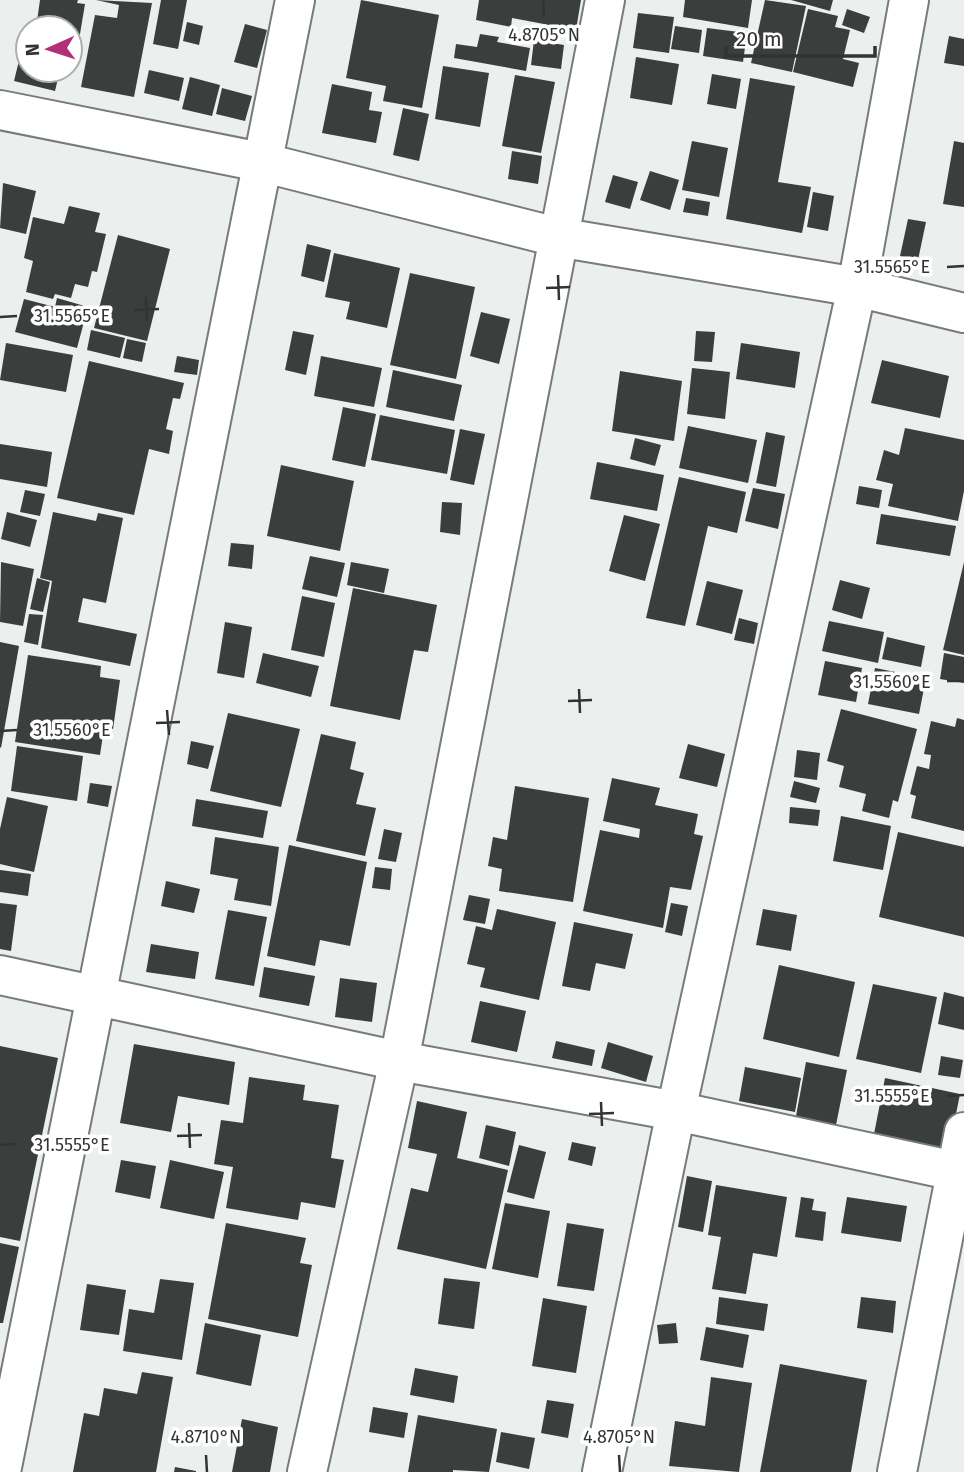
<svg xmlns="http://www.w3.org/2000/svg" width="964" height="1472" font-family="'Fira Sans',sans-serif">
  <rect width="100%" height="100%" fill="#ebefed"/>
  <path fill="#3a3e3d" d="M40,0H78L77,3L85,4L79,40L70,39V28H36Z
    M96,0L152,3L134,97L81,87L95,15L117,18L119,5Z
    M161,0H187L178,49L153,44Z
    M361,0L439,15L422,108L383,101L386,86L346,78Z
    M479,0H581L576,30L512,18L511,27L476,20Z
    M685,0H752L748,28L683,17Z
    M765,0L806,6L792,72L751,63Z
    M791,0H833L830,11Z
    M808,9L838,16L835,27L850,30L843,59L859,63L853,87L793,72Z
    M847,9L870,17L864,33L842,25Z
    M638,13L674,17L669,53L633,48Z
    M187,22L203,26L199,45L183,41Z
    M245,24L267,30L257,68L234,62Z
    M675,26L702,30L699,53L671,49Z
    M707,28L747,33L743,62L703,56Z
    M480,34L499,37L497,42L530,48L526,71L454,58L456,44L477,47Z
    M25,36L28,37V70H60L55,91L14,81Z
    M949,36L964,39V66L944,63Z
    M534,40L564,45L561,69L531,65Z
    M636,57L679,64L672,105L630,98Z
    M443,66L489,73L480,127L435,119Z
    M149,70L184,78L179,101L144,93Z
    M712,74L741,79L736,109L707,104Z
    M515,75L555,82L541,153L502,146Z
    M190,77L220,85L212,116L182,109Z
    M750,78L795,86L778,182L811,187L802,233L726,219Z
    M332,84L372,92L369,110L382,112L376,143L322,133Z
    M222,88L252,96L245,121L216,114Z
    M403,108L429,114L419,161L393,155Z
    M692,141L728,148L719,197L682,190Z
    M954,141L964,143V207L943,204Z
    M512,151L542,156L538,184L508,179Z
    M650,171L679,180L670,210L640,200Z
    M613,175L638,182L630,209L605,202Z
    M3,183L36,191L26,234L0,228Z
    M813,192L834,196L828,231L807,227Z
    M686,198L710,202L708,216L683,212Z
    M69,206L100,213L95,232L106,234L97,272L92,271L88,287L75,284L71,298L55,294L53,299L26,292L33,261L24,258L33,217L64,224Z
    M908,219L926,222L918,260L900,256Z
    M118,235L170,249L147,341L94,328Z
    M307,244L331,250L324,282L301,276Z
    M334,253L400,268L387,328L346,319L350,302L325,297Z
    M410,273L475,287L456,379L390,365Z
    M57,298L88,307L77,348L15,332L24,299L55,307Z
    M481,312L510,319L499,364L470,356Z
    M91,330L125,338L120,358L87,350Z
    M293,331L314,335L306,375L285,370Z
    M696,331L715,332L712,362L694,361Z
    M127,339L146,343L142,362L123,358Z
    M6,343L73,355L66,392L0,380Z
    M741,343L800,352L795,388L736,379Z
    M177,356L199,360L197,375L174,372Z
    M321,356L382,368L374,407L314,396Z
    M882,360L949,376L940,418L871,403Z
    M89,361L184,383L180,399L173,398L166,429L173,431L169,454L149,449L134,515L57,498Z
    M692,368L730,372L725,419L687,414Z
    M393,370L462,385L454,421L386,407Z
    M620,371L682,381L674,441L612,431Z
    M343,407L376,414L365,467L332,460Z
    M380,415L455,430L447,474L371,460Z
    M688,426L757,440L748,483L679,468Z
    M905,428L964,440V491L958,521L888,506L893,484L876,480L884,450L899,455Z
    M460,429L485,434L474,485L450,480Z
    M766,432L785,436L776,487L756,483Z
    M635,438L661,445L655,466L630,459Z
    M0,444L52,452L47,487L0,479Z
    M597,462L664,475L657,511L590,499Z
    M281,465L354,481L340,551L267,536Z
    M679,477L746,492L737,533L708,526L685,626L646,618Z
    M859,486L882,490L879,508L856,504Z
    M753,488L785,494L778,529L745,521Z
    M25,490L45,494L40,516L20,512Z
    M442,502L462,503L460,535L440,532Z
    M7,512L37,520L30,547L1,539Z
    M53,512L96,521L98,513L123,518L106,603L83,598L78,622L137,634L130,666L41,648L52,581L40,578Z
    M881,514L956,526L950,556L876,544Z
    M624,515L660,524L645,581L609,571Z
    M231,543L254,545L252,569L228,566Z
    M310,556L345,563L337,597L302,589Z
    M1,562L34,569L23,626L0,622Z
    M351,562L389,569L384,593L347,585Z
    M964,562V655L943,650Z
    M37,578L50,582L43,612L30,609Z
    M840,580L870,588L862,619L832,610Z
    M707,581L743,590L732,634L696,625Z
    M353,588L437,605L428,652L414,650L400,720L330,706Z
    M302,596L335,603L324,657L291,650Z
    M29,614L43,615L38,645L24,642Z
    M739,618L758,623L754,644L734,640Z
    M829,621L884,632L878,663L822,651Z
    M225,622L252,627L244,678L217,673Z
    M887,637L925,646L921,667L882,659Z
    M0,642L19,646L1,748L0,747Z
    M263,653L319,666L311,697L256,683Z
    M944,653L964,657V683L940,679Z
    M28,655L101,666L100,677L120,680L113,729L104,728L100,755L15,742Z
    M825,661L862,668L856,702L818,695Z
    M875,668L926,678L919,714L868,704Z
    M841,709L917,729L898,802L893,800L889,818L862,811L866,794L839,787L844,766L827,761Z
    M228,713L300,729L281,807L210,791Z
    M957,718L964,720V831L911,818L916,796L910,794L917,766L929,769L931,755L924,754L931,721L955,727Z
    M321,734L356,742L350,769L364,773L356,804L376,808L365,856L296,841Z
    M191,741L214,746L208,769L187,764Z
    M688,744L725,754L717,787L679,778Z
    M17,746L83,756L77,801L11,791Z
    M797,750L820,753L817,780L794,777Z
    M612,778L660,788L655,805L698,814L694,834L703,836L691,890L670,887L663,928L583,911L600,830L639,838L640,829L603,821Z
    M794,781L820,788L816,803L790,797Z
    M90,783L112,786L108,807L87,803Z
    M515,786L589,798L573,902L499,891L502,869L488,866L493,837L507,840Z
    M7,797L48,806L34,872L0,864V829Z
    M196,799L268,811L263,838L192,826Z
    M790,807L820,810L818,826L789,823Z
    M841,816L891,826L883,870L833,861Z
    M384,829L402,833L396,862L378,859Z
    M898,832L964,847V937L879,917Z
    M215,837L279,847L271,906L234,900L238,879L210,874Z
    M289,845L367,862L350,946L320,940L315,966L267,956Z
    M375,867L392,869L390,890L372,888Z
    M0,870L31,874L28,896L0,892Z
    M166,881L200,889L194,913L161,906Z
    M469,895L490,899L485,924L463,920Z
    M0,903L17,905L11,951L0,949Z
    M671,903L688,906L682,936L665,932Z
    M497,909L556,922L539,1000L480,987L485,968L467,964L476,926L492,930Z
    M763,909L797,915L791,951L756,945Z
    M228,910L267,917L254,986L215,979Z
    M574,922L633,934L625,969L596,963L590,991L562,986Z
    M151,944L199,952L195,979L146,972Z
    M779,965L855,982L839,1057L763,1039Z
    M264,967L315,976L309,1006L259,997Z
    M340,978L377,983L372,1022L335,1017Z
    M873,984L937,997L921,1073L856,1059Z
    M944,992L964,997V1030L938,1024Z
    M480,1001L526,1011L517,1052L471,1042Z
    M556,1041L595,1050L592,1066L552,1058Z
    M608,1042L653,1056L646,1082L601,1068Z
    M134,1044L235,1062L229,1105L178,1096L171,1132L120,1123Z
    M0,1046L58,1058L20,1241L0,1237Z
    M941,1056L963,1060L960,1078L938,1075Z
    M806,1062L847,1070L836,1125L796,1116Z
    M745,1067L801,1078L795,1112L739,1101Z
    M249,1077L305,1085L303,1100L339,1105L331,1158L344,1160L335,1208L301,1202L298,1220L226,1208L233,1167L214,1164L221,1120L243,1123Z
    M885,1078L960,1094L949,1149L874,1134Z
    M417,1101L467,1112L457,1158L508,1170L486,1269L397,1249L411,1188L428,1192L437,1154L408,1148Z
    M486,1125L516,1132L509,1166L479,1158Z
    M572,1142L596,1147L592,1166L568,1160Z
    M519,1145L546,1152L534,1199L507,1192Z
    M121,1160L156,1166L150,1199L115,1192Z
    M170,1160L224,1172L214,1219L160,1208Z
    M687,1176L712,1181L703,1232L678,1227Z
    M716,1185L787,1197L777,1257L753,1253L746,1294L712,1289L721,1237L708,1235Z
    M801,1197L814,1199L812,1210L826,1212L823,1241L795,1237Z
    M847,1197L907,1206L901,1242L841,1233Z
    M505,1203L550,1211L538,1278L492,1269Z
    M226,1223L306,1238L300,1263L312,1265L298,1337L208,1319Z
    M567,1223L604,1229L594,1291L557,1286Z
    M0,1243L19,1247L3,1323H0Z
    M444,1278L480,1282L474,1329L438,1324Z
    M160,1279L194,1283L182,1360L123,1351L129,1309L154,1313Z
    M87,1284L126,1290L119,1335L80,1330Z
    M719,1297L768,1304L764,1331L716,1324Z
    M861,1297L896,1301L893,1333L857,1328Z
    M543,1298L587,1306L576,1373L532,1366Z
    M205,1323L261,1335L251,1386L196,1374Z
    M676,1323L678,1343L659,1344L657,1325Z
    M706,1327L749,1335L743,1368L700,1360Z
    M780,1364L867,1380L851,1472H760Z
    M415,1368L458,1376L454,1403L410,1395Z
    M142,1372L173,1377L156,1472H73L84,1413L99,1416L104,1388L137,1394Z
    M711,1377L752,1383L739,1472L669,1466L675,1421L705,1426Z
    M547,1400L574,1404L568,1438L541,1433Z
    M373,1407L408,1413L404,1438L369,1432Z
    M418,1415L497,1429L489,1472L453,1470V1472H408Z
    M242,1419L278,1427L270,1472H232Z
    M501,1432L535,1438L529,1469L496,1462Z
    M175,1467L196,1471V1472H174Z"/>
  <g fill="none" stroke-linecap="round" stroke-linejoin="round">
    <defs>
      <path id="minor" d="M0,110L261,162L557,237L857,287L964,313
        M0,975L399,1061L676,1111L964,1173
        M1,1472L295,0
        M307,1472L399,1061L605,0
        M602,1472L676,1111L857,287L909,0
        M897,1472L964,1132"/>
    </defs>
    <use href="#minor" stroke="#777b7a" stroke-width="42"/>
    <use href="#minor" stroke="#fff" stroke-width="38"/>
  </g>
  <path fill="none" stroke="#323433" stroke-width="2.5" d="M543,0L544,17M947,267L964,266M558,275L559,300M546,288L570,287M146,297L147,321M134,310L159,309M0,317L17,316M947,681H964M579,689L580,713M568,701L592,700M167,710L169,735M156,723L180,722M0,731L17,730M947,1096L964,1095M601,1102L602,1126M589,1114L614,1113M189,1123L190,1148M177,1136L202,1135M0,1145L17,1144M206,1455L207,1472M619,1455L620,1472"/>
  <g font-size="18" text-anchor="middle" fill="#323433" stroke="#fff" stroke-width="7" stroke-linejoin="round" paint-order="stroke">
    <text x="544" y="41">4.8705°N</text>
    <text x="892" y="273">31.5565°E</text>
    <text x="72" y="322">31.5565°E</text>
    <text x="892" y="688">31.5560°E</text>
    <text x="72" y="736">31.5560°E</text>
    <text x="892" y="1102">31.5555°E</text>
    <text x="72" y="1151">31.5555°E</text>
    <text x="206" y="1443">4.8710°N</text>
    <text x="619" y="1443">4.8705°N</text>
  </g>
  <g transform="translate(49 49) rotate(267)"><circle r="33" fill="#ffffff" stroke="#adaead" stroke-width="2"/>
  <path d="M0-5L12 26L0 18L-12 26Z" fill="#b32f76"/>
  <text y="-10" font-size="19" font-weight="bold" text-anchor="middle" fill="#323433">N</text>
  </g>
  <path d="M726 46v10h149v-10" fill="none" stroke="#323433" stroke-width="3.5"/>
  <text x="736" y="46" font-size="21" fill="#323433" stroke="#ffffff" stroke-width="5" paint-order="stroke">20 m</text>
</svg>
